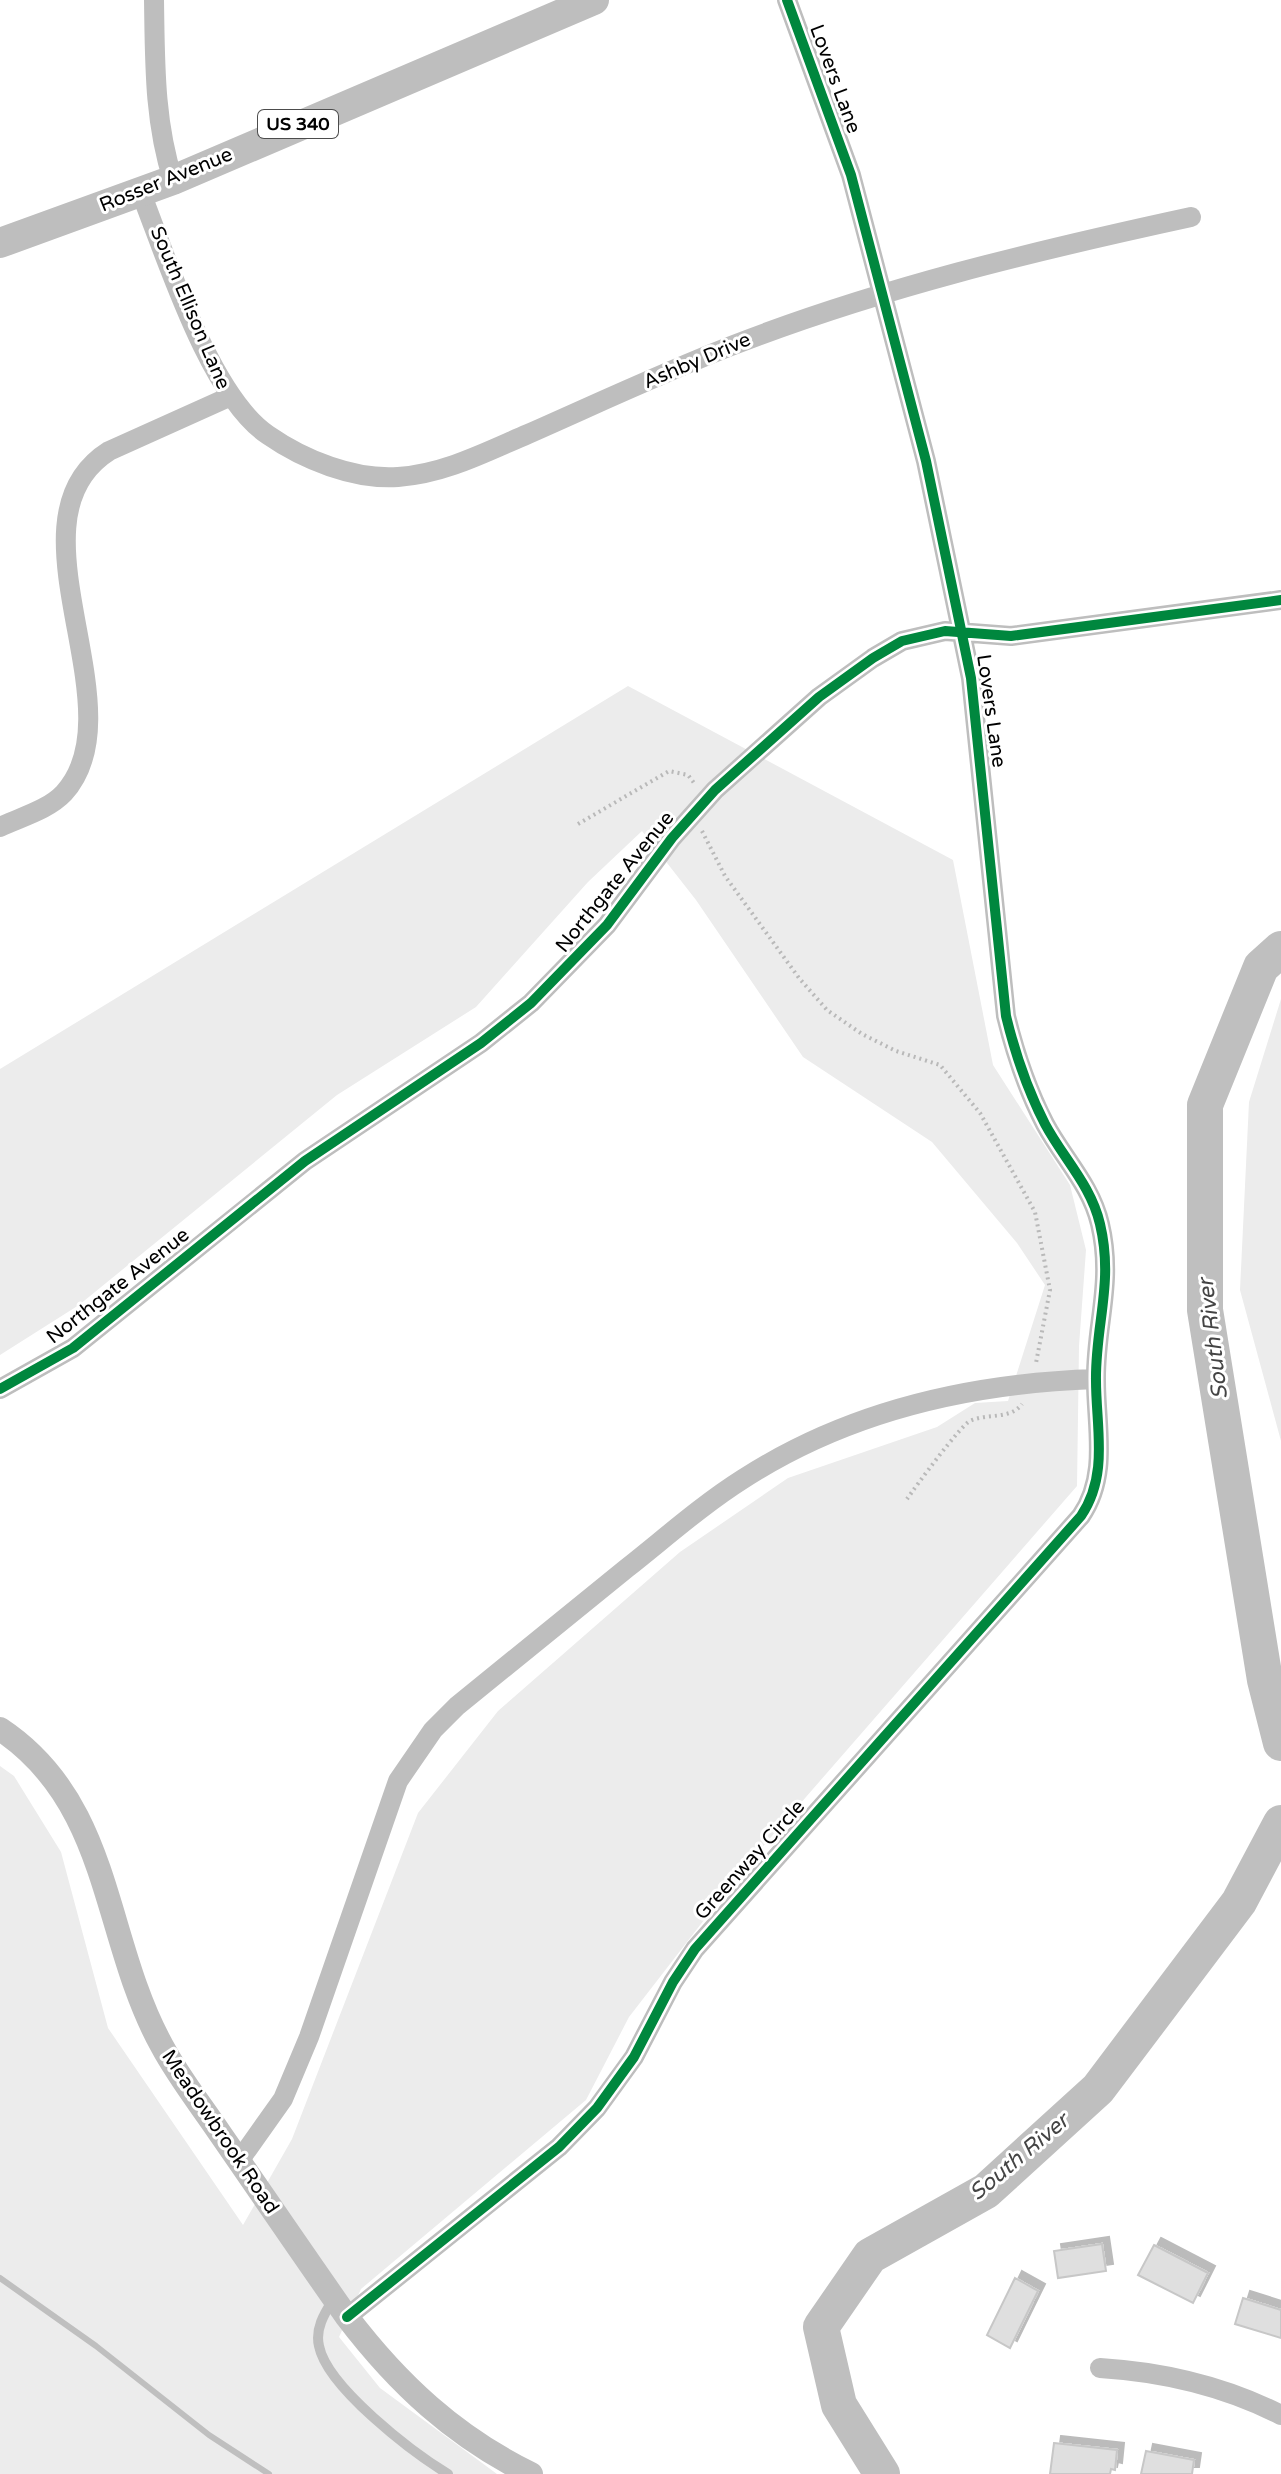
<svg xmlns="http://www.w3.org/2000/svg" width="1281" height="2474" font-family="'Varela Round',sans-serif">
  <defs>
    <filter id="shadow"><feDropShadow dx="7" dy="-7" stdDeviation="0" flood-color="#0004"/></filter>
  </defs>
  <rect width="100%" height="100%" fill="#fff"/>
  <path fill="#ececec" d="M628,686L953,860L993,1065L1070,1185L1086,1250L1079,1346L1077,1486L745,1867L629,2017L586,2100L361,2289L339,2337L380,2388L497,2474H0V1766L14,1776L61,1852L108,2028L243,2225L292,2139L418,1813L498,1711L680,1552L788,1478L937,1427L975,1403L1008,1401L1045,1285L1017,1243L932,1142L803,1057L696,900L642,831L588,882L476,1007L337,1095L79,1305L0,1355V1069Z
    M1281,999V1441L1240,1290L1249,1102Z"/>
  <g fill="none" stroke-linecap="round" stroke-linejoin="round">
    <path stroke="#bfbfbf" stroke-width="6" d="M0,2278L96,2346L209,2435L269,2474"/>
    <path stroke="#bfbfbf" stroke-width="36" d="M1281,949L1261,967L1205,1105V1310L1265,1680L1281,1743
      M882,2474L839,2405L821,2327L870,2256L986,2191L1098,2089L1239,1902L1281,1823"/>
  </g>
  <path fill="#dfdfdf" stroke="#c7c7c7" stroke-width="2" filter="url(#shadow)" d="M1102,2244L1106,2271L1058,2278L1054,2251Z
    M1154,2245L1208,2273L1193,2303L1138,2275Z
    M1015,2278L1038,2291L1010,2348L987,2335Z
    M1243,2298L1281,2310V2338L1235,2324Z
    M1054,2443L1117,2450L1115,2470L1111,2469L1110,2474H1050Z
    M1146,2451L1194,2460L1192,2474H1141Z"/>
  <g fill="none" stroke-linecap="round" stroke-linejoin="round">
    <path stroke="#b9b9b9" stroke-width="4" stroke-dasharray="2 4" stroke-linecap="butt" d="M578,824L669,771L688,775L694,783
      M702,831L725,876L799,978L827,1010L862,1034L896,1051L940,1065L980,1113L1035,1212L1050,1290L1036,1363
      M907,1499C916,1486 960,1426 970,1421C987,1413 1010,1420 1022,1404"/>
    <path stroke="#bebebe" stroke-width="10" d="M333,2300C324,2314 315,2329 319,2346C327,2387 412,2452 448,2474"/>
    <path stroke="#bebebe" stroke-width="20" d="M154,0C155,61 154,121 173,180
      M141,193C167,259 210,396 268,435C304,460 354,480 398,477C444,474 486,452 528,434C596,404 662,373 731,346C880,288 1034,251 1191,217
      M0,827C21,817 48,810 64,793C141,708 0,520 109,451L229,397
      M0,1389L73,1348L305,1161L481,1043L531,1003L607,925L672,838L715,790L819,697L873,658L902,641L945,631L1011,636L1281,600
      M239,2161L283,2099L309,2037L398,1781L433,1730L457,1706C514,1660 571,1614 627,1568C665,1538 702,1505 743,1479C848,1411 973,1383 1096,1379
      M347,2317L559,2147L597,2108L634,2057L673,1982L695,1949L1081,1516C1109,1475 1096,1427 1096,1381C1095,1325 1114,1283 1100,1224C1091,1185 1063,1158 1045,1124C1027,1089 1015,1053 1006,1016L971,678L926,461L851,175L787,0
      M1100,2368C1164,2372 1224,2386 1281,2415"/>
    <path stroke="#bebebe" stroke-width="24" d="M0,1729C113,1804 102,1938 162,2046C178,2076 200,2104 219,2132C262,2194 304,2256 347,2317C398,2384 455,2437 531,2474"/>
    <path stroke="#bebebe" stroke-width="30" d="M0,243L173,180L594,0"/>
    <defs>
      <path id="cycleway" d="M0,1389L73,1348L305,1161L481,1043L531,1003L607,925L672,838L715,790L819,697L873,658L902,641L945,631L1011,636L1281,600
        M347,2317L559,2147L597,2108L634,2057L673,1982L695,1949L1081,1516C1109,1475 1096,1427 1096,1381C1095,1325 1114,1283 1100,1224C1091,1185 1063,1158 1045,1124C1027,1089 1015,1053 1006,1016L971,678L926,461L851,175L787,0"/>
    </defs>
    <use href="#cycleway" stroke="#fff" stroke-width="15"/>
    <use href="#cycleway" stroke="#00873e" stroke-width="10"/>
  </g>
  <g text-anchor="middle" dominant-baseline="central" stroke-width="6" stroke-linejoin="round" paint-order="stroke">
    <rect fill="#fff" stroke="#4c4c4c" stroke-width="2" x="258" y="110" width="80" height="28" rx="6"/>
    <g font-size="18" font-weight="bold" fill="#000">
      <text x="298" y="124">US 340</text>
    </g>
    <g font-size="20" fill="#000" stroke="#fff">
      <text transform="translate(835 79) rotate(70)">Lovers Lane</text>
      <text transform="translate(166 180) rotate(-22)">Rosser Avenue</text>
      <text transform="translate(190 308) rotate(67)">South Ellison Lane</text>
      <text transform="translate(697 361) rotate(-23)">Ashby Drive</text>
      <text transform="translate(991 711) rotate(82)">Lovers Lane</text>
      <text transform="translate(615 882) rotate(-51)">Northgate Avenue</text>
      <text transform="translate(118 1286) rotate(-38)">Northgate Avenue</text>
      <text transform="translate(750 1860) rotate(-48)">Greenway Circle</text>
      <text transform="translate(220 2132) rotate(56)">Meadowbrook Road</text>
    </g>
    <g font-size="22" font-style="italic" fill="#444" stroke="#fff">
      <text transform="translate(1213 1339) rotate(-97)">South River</text>
      <text transform="translate(1019 2157) rotate(-40)">South River</text>
    </g>
  </g>
</svg>
